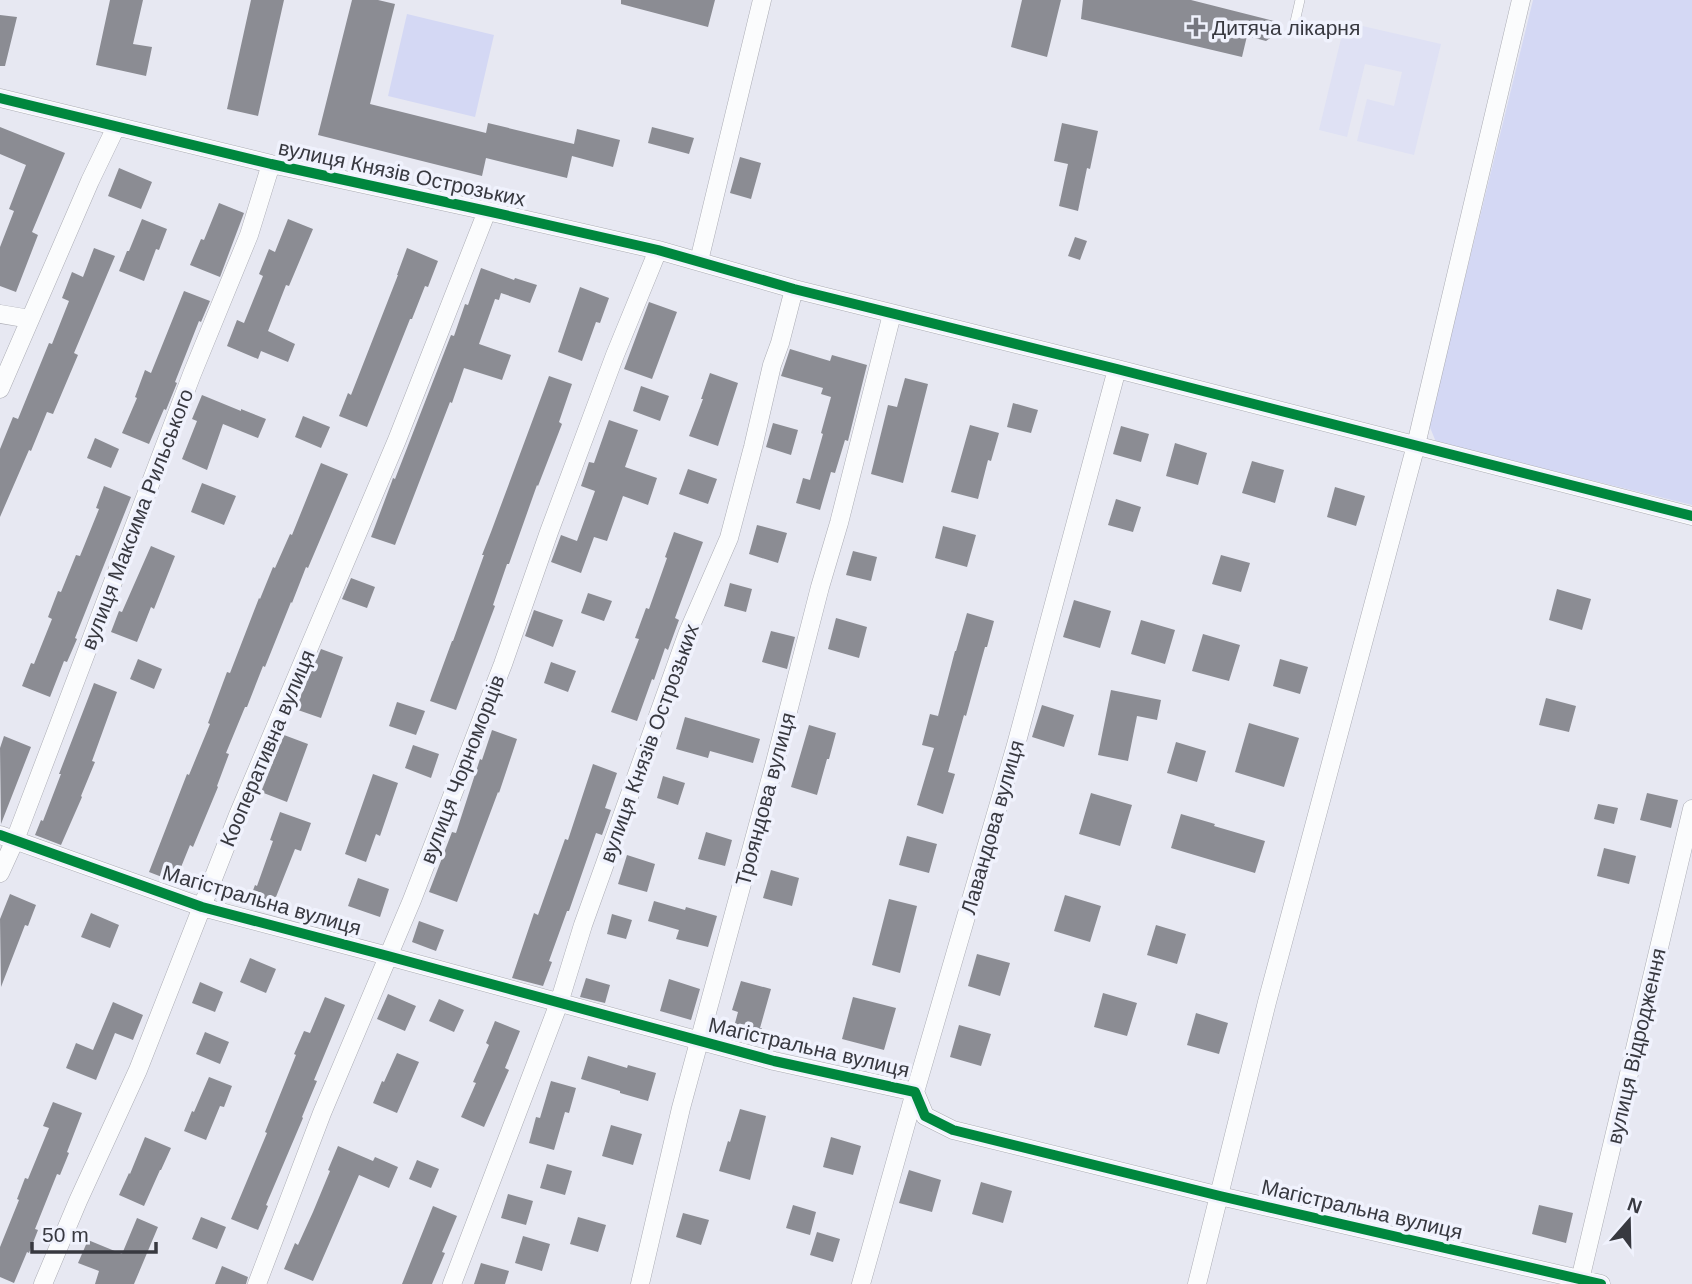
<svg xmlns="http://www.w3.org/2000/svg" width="1692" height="1284" font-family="Arial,sans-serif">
  <rect width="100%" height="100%" fill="#e7e8f2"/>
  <path fill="#dfe1f4" d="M1345,22L1441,44L1414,155L1357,141L1367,99L1394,106L1402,72L1365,64L1347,137L1319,130Z"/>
  <path fill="#d4d8f4" d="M1533,0H1692V505L1436,442L1429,425Z
    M407,14L494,35L475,117L388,96Z"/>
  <path fill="#8b8c93" d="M110,0H143L133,44L152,47L146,76L96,65Z
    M251,0H284L258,116L227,109Z
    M352,0H378L395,4L370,104L486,133L488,123L574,144L577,129L620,140L613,167L572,156L567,178L486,158L482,176L318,135Z
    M621,0H715L708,27L621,4Z
    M1022,0H1061L1047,57L1011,47Z
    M1083,0H1191L1274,21L1276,34L1266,41L1247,36L1242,57L1081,19Z
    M0,15L17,17L5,66H0Z
    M1062,123L1098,131L1090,169L1087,168L1078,211L1059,206L1068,164L1054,161Z
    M0,127L65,153L32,232L38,235L16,292L0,286V247L14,211L9,209L26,165L0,154Z
    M652,127L694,138L689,154L648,143Z
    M740,157L761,163L751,199L730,193Z
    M119,168L152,182L141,209L108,196Z
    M219,203L244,213L220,277L190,265L201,239L204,240Z
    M142,219L167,229L159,250L156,249L144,281L119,271L127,251H129Z
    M288,219L313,229L289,286L286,285L268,331L295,344L288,362L261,351L258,359L227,346L237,320L244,323L263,276L259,274L269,249L275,252Z
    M1075,237L1087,241L1080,260L1068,256Z
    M94,248L115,256L74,353L78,355L53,414L47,412L31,451L29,450L0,517V449L13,417L18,419L49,343L52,344L69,301L62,298L72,272L83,277Z
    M407,248L438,261L428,287L425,286L412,319H410L367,427L339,416L348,393L351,395L398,275H397Z
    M481,268L514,280L515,278L537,285L530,303L501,293L499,300L495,299L479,344L511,355L502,380L464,368L452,403L450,402L395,545L371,537L392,481L393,478L395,479L451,335L454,336L465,304L468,305Z
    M580,287L609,298L600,323L596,322L582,361L558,352Z
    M184,291L210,301L201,322L199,321L175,382L177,383L166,410L164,409L149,444L122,433L137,398L135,397L145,370L151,373Z
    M649,302L677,312L652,379L624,369Z
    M790,349L830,361L832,355L867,365L848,441L845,440L835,473L831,472L820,510L796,503L803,478L810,480L823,434L821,433L831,397L821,394L823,388L781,376Z
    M710,373L738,383L718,446L689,436L703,399H701Z
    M549,376L572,384L559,422L562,424L538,486L537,485L509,564H507L493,605L495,606L456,710L430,701L452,641H453L484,555H482L491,532Z
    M905,378L928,384L903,483L871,474L888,405L897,407Z
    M641,386L669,396L660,421L633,411Z
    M202,395L241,411V409L266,419L258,438L223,424L207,470L182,459L197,421L192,419Z
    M1013,403L1038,410L1031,433L1007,427Z
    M303,416L330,427L321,448L295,437Z
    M609,420L638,430L625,467L657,478L648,505L623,496L607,541L594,537L581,573L551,562L561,535L577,541L595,491L581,486L589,462L594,463Z
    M773,423L798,430L791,455L766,447Z
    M970,425L999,433L991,461L988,460L978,499L951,492Z
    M1121,426L1149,434L1141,462L1113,454Z
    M95,438L119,449L111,468L87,458Z
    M1175,443L1207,453L1198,485L1166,476Z
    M1252,461L1284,470L1275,503L1242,493Z
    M321,463L348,474L308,568L306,567L292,603L291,602L265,667L263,666L247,707H245L226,753L229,754L217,786L218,787L193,847L190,845L175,882L149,872L187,774L189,775L210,724L208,723L227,672L230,673L259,598L260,599L273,567L275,568L290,534L292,535Z
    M688,469L717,479L708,504L679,494Z
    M202,483L236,496L224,525L191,512Z
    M104,486L131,497L75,638L77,639L67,662L64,661L50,697L22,686L31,663L34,664L52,619L48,617L58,591L61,592L76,555L80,556L99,509L96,508Z
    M1335,487L1365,496L1356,526L1327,517Z
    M1116,499L1141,507L1133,532L1108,525Z
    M757,525L787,533L778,563L749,554Z
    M943,526L976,535L967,567L935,558Z
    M674,532L703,542L675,618L679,620L668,650L665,648L654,680L652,679L637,721L611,712L639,639L635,638L646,608L649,609L667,558L665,557Z
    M151,546L175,556L154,609L151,607L137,642L111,632L119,611L122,612Z
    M853,551L877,557L871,581L846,575Z
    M1221,555L1250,563L1241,592L1212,584Z
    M351,578L375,587L367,608L342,599Z
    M730,583L752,589L746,612L724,606Z
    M1557,589L1591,599L1582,630L1549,620Z
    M588,593L612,601L604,621L581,613Z
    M1074,600L1111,611L1100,648L1063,637Z
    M534,610L563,620L553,647L525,636Z
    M967,613L994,621L987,647H985L966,716L964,715L948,772L955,774L943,814L917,805L934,748L922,745L930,714L938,716L955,651H956Z
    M836,618L867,627L859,658L828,649Z
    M1141,620L1175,630L1165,664L1131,654Z
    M771,631L795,637L787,669L762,662Z
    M1203,634L1240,645L1229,681L1192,671Z
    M321,649L343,657L321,718L295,709Z
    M138,659L162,669L154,689L130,679Z
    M1280,659L1308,667L1300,694L1273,686Z
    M551,662L576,671L568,692L544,683Z
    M94,683L117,692L92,761L95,762L81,796L82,797L61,845L35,835L41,820L43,821L61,774H59Z
    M1111,690L1161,700L1157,720L1137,716L1128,761L1098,755Z
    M1546,698L1576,706L1569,732L1539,725Z
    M397,702L425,711L416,735L389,726Z
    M1042,705L1074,715L1064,747L1032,737Z
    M685,717L760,739L753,763L710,751L708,758L676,749Z
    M1249,723L1299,738L1284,787L1235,772Z
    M809,725L836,733L829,759H827L817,795L791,787Z
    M492,730L517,739L499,793L498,792L457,902L429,892L452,832L456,833L480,759L482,760Z
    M284,735L308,744L287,802L261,792Z
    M4,736L31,747L1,824L0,748Z
    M1176,742L1206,751L1197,782L1167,773Z
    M413,745L439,754L431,778L405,768Z
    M593,764L617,773L605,808L611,810L602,835L596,833L569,911H567L549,961L552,962L543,986L512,978L534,913L538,915L565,839L568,840Z
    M373,774L398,783L380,836L376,834L366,862L345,854Z
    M663,776L685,783L678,805L657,798Z
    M1091,793L1132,805L1120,846L1079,834Z
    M1647,793L1678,800L1671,828L1640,820Z
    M1598,804L1618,808L1614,824L1594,819Z
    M280,812L311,823L301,851L295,849L270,912L248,904L255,885L257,886L273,841L270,840Z
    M1181,814L1215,824L1214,826L1265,841L1255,873L1171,848Z
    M706,832L732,840L725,866L698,859Z
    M907,836L937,844L929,873L899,865Z
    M1604,848L1636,856L1629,884L1597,876Z
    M627,855L655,864L647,892L618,884Z
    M771,870L799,878L792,906L763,898Z
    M358,878L389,889L380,917L348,906Z
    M10,894L36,905L28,926L25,925L1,987L0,919Z
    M1065,895L1101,906L1090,942L1054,931Z
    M889,899L917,906L900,973L872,965Z
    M654,901L685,910L686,907L717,916L708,947L676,939L679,930L648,921Z
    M91,913L119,925L110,948L81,937Z
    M612,914L632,920L626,939L607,934Z
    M419,921L444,930L436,951L412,942Z
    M1156,925L1186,934L1177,964L1147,955Z
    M977,954L1010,963L1000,996L968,986Z
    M250,958L276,969L266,993L240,982Z
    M586,978L610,985L605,1003L580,997Z
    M669,979L700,989L691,1020L660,1011Z
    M741,981L771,989L760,1028H762L758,1045L731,1038L738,1012L732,1010Z
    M200,982L223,992L215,1012L192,1003Z
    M1103,993L1137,1003L1127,1036L1094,1027Z
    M388,994L416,1006L405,1031L377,1019Z
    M325,997L345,1005L314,1080L317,1081L302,1117L303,1118L266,1205L268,1206L258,1230L231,1219L267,1133L265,1132L296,1055L294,1054L304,1031L310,1033Z
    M853,997L896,1008L884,1050L842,1039Z
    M439,999L464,1010L454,1032L429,1021Z
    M113,1002L143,1015L133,1040L115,1033L96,1080L66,1068L76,1043L93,1050Z
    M1196,1013L1228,1023L1219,1054L1187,1045Z
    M495,1021L520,1031L505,1068L509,1070L484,1127L461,1117L476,1083L473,1082L489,1045L486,1043Z
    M959,1025L991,1034L981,1066L950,1057Z
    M205,1032L229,1042L220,1064L196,1054Z
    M397,1053L419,1062L397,1113L373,1103L382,1081L384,1082Z
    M588,1056L627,1068L628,1065L656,1073L648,1101L620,1093V1091L581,1079Z
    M209,1077L232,1086L224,1107L220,1106L206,1140L184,1131L192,1111L194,1112Z
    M551,1081L576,1088L569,1113L565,1112L554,1150L529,1143L536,1117L540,1118Z
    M53,1102L82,1113L67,1152L69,1153L60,1175L57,1174L35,1229L38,1230L29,1253L27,1252L14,1283L0,1277V1247L19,1200L17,1199L25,1178L28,1179L49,1128L43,1126Z
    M740,1109L766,1116L750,1180L719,1171L728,1141L730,1142Z
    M611,1125L642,1134L633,1165L602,1156Z
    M145,1137L171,1148L161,1170H160L144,1206L119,1195L129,1173L130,1174Z
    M831,1137L861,1146L853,1175L823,1167Z
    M338,1146L373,1161L375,1157L398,1167L389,1188L359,1175L313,1281L284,1269L295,1243L298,1245L313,1212L330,1171L328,1170Z
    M417,1160L439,1169L431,1188L409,1179Z
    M547,1164L572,1171L565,1195L540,1188Z
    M909,1170L941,1180L932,1212L899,1203Z
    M981,1182L1012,1191L1003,1223L972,1214Z
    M508,1194L533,1201L526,1225L501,1218Z
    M793,1205L816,1212L810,1235L786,1228Z
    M1539,1205L1573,1213L1566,1243L1532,1234Z
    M433,1206L457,1216L442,1252L445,1253L432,1284H402Z
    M683,1213L709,1220L701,1245L676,1237Z
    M201,1217L226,1227L217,1249L192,1239Z
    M578,1217L606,1225L598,1252L570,1244Z
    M137,1218L158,1227L134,1284H95L99,1271L78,1263L88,1240L122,1254Z
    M817,1232L840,1239L833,1262L810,1255Z
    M523,1236L550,1244L542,1271L515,1263Z
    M481,1263L509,1271L505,1284H474Z
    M222,1266L248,1277L246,1284H215Z"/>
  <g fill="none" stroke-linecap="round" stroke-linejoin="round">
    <defs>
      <path id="lane" d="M1294,26L1300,0"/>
      <path id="street" d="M0,98L271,164L487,211L658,250L794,289L1117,369L1692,516
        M699,261L762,0
        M0,314L30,319
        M0,389L90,181L116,127
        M0,835L202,907L388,956L774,1061L915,1092L925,1116L953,1130L1220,1196L1601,1284
        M0,873L15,840L192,374L249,235L271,164
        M43,1284L78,1201L138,1070L238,815L397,440L487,211
        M257,1284L322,1113L412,900L503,664L549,532L615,355L658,250
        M452,1284L559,1003L583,925L688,632L729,538L753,447L772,365L780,343L794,289
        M640,1284L681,1108L774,766L820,587L839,523L892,314
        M861,1284L915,1092L1016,745L1117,369
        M1197,1284L1267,1002L1416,445L1521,0
        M1579,1284L1692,809"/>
    </defs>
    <use href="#lane" stroke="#abacb4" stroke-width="10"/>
    <use href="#street" stroke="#abacb4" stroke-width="19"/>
    <use href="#lane" stroke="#fbfcfd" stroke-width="9"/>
    <use href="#street" stroke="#fbfcfd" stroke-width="18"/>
    <defs>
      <path id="cycleway" d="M0,98L271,164L487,211L658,250L794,289L1117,369L1692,516
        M0,835L202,907L388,956L774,1061L915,1092L925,1116L953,1130L1220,1196L1601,1284"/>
    </defs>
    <use href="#cycleway" stroke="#f0f2fd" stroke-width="15"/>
    <use href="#cycleway" stroke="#00873e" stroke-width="10"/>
  </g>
  <path fill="#75767e" stroke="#f0f2fd" stroke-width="2.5" d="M1192.5 16.5h7v7h7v7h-7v7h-7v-7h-7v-7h7z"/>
  <g text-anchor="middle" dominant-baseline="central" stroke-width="7" stroke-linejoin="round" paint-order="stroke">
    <g font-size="21" fill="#383940" stroke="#f0f2fd" text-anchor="start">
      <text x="1212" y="27">Дитяча лікарня</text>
    </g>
    <g font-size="21" fill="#383940" stroke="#f0f2fd">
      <text transform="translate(402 173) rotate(12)">вулиця Князів Острозьких</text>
      <text transform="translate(137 519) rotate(-69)">вулиця Максима Рильського</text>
      <text transform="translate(649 743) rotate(-70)">вулиця Князів Острозьких</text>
      <text transform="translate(267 748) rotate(-67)">Кооперативна вулиця</text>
      <text transform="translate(462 769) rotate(-69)">вулиця Чорноморців</text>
      <text transform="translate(765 799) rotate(-75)">Трояндова вулиця</text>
      <text transform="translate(992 827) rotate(-74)">Лавандова вулиця</text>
      <text transform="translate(262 900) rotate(16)">Магістральна вулиця</text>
      <text transform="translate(1636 1046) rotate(-77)">вулиця Відродження</text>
      <text transform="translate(809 1047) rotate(13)">Магістральна вулиця</text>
      <text transform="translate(1362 1209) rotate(13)">Магістральна вулиця</text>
    </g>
  </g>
  <g transform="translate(1629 1221) rotate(20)" stroke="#f0f2fd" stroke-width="5" paint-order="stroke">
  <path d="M0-5L12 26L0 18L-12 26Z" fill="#383940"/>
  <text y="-10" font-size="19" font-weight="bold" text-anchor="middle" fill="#383940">N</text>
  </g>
  <path d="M32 1242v10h124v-10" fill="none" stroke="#383940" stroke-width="3.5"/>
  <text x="42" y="1242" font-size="21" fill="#383940" stroke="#f0f2fd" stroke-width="5" paint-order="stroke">50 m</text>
</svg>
